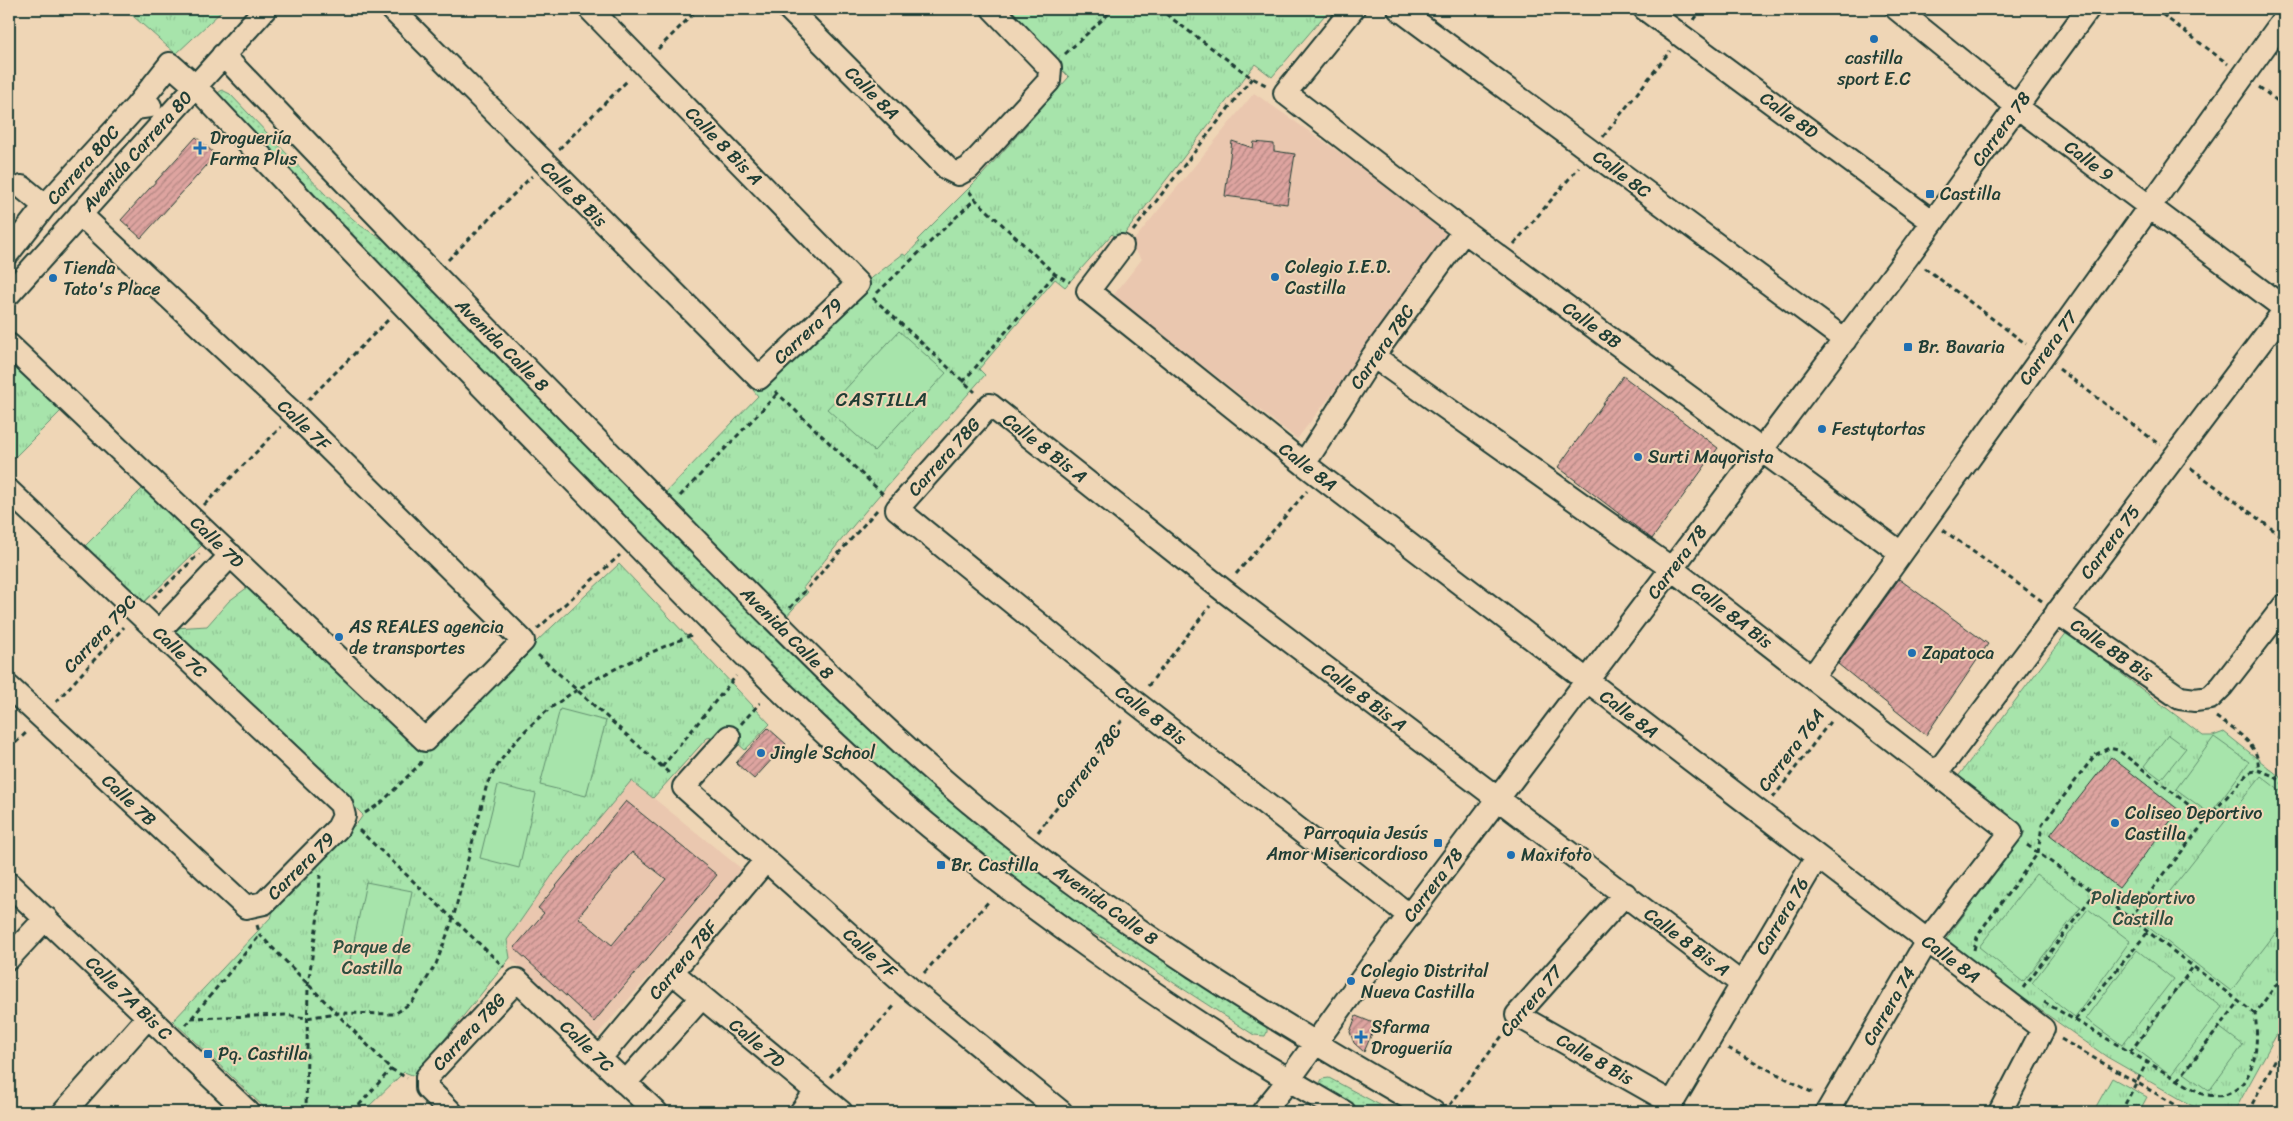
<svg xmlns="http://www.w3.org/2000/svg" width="2293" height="1121" font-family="Sriracha,sans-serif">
  <defs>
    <pattern id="grass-dots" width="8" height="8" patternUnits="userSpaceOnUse" patternTransform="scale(1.25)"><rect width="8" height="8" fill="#a7e4ab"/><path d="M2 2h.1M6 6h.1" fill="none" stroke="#8fc494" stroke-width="1.8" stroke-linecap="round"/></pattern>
    <pattern id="park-tufts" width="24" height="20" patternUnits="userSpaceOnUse" patternTransform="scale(1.25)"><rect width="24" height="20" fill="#a7e4ab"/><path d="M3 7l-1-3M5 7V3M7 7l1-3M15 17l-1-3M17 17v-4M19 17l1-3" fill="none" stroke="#8fc494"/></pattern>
    <pattern id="building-hatch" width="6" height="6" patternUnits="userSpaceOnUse" patternTransform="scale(1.25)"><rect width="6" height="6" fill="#dea4a0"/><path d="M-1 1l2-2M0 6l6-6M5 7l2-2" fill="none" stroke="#b38783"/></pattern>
  </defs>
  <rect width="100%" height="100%" fill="#efd6b6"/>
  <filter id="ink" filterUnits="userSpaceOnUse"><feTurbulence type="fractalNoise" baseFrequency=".02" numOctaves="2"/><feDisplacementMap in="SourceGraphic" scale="10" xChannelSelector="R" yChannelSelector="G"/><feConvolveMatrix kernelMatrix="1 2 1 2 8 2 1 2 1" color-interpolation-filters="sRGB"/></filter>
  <g filter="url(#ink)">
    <path fill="#eac7af" d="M1254,93L1457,234L1297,439L1113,296L1142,259L1130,245Z
      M631,780L743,870L596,1036L510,958L507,940L553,874Z"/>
    <path fill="url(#grass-dots)" stroke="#639070" d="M222,90L230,94L326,195L361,226L390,244L619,475L1147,948L1262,1024L1267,1028V1032L1265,1036L1254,1035L1114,944L1071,922L1029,892L912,798L806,702L215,95Z
      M1329,1078L1393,1112H1361L1322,1088L1320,1083L1322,1079Z"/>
    <path fill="url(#park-tufts)" stroke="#639070" d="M125,9H224L176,54Z
      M1003,9H1330L1272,77L1255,64L1120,240L1112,234L1065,287L1055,279L979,369L985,375C923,445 860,514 803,588L808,592L785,618L663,495L758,396L753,390L864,284L903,254L906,256L919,242L917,240L982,175L1069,77Z
      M9,354L63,409L9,463Z
      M146,485L204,543L138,608L80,551Z
      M619,564L770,724L745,750L727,734L707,738L653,798L631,781L553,874L507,940L510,958L415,1076L404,1072L363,1112H269L173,1021L272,916L273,906L359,821L363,815L278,731L172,632L175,628L207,626L229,601L248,587L423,748Z
      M2067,632L2203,736H2213L2224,732L2284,780V1021L2234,1112H2203L2107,1057L1944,942L2025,832L1957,778Z
      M2112,1078L2147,1097L2139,1112H2093Z"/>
    <path fill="#a7e4ab" stroke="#639070" d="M899,331L946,373L874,451L827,409Z
      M560,709L606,721L586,796L540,785Z
      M2168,735L2186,748L2161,779L2144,766Z
      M2214,737L2249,762L2210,814L2176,789Z
      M2261,776L2284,794V922L2231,991L2144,924Z
      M498,785L536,794L519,868L480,858Z
      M2036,874L2081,907L2023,982L1979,947Z
      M366,882L412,891L395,975L349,965Z
      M2088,909L2130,941L2075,1017L2032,983Z
      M2137,950L2173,979L2122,1045L2086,1019Z
      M2185,979L2222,1007L2171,1075L2135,1048Z
      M2219,1027L2243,1045L2209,1091L2184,1073Z"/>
    <path fill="url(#building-hatch)" stroke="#1f3d34" fill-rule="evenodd" d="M196,137L216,155L141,238L121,220Z
      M1232,141L1253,148L1254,142L1274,144V151L1295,154L1287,204L1225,196Z
      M1623,376L1718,448L1652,539L1558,467Z
      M1899,579L1988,644L1926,735L1838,664Z
      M768,728L786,744L754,779L736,763Z
      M2111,757L2179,810L2119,888L2050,835Z
      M626,801L717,875L594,1022L514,948L544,913L538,908ZM632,852L666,879L612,945L578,917Z
      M1356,1016L1376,1024L1364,1052L1354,1043L1350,1032Z"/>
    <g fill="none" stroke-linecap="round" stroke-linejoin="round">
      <defs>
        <path id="minor" d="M392,9L759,378L858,284L590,9
          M789,9L948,169L958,174L969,168L1049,81L1050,68L993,9
          M1353,9L1285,93L1464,231L1901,553
          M1399,9L1845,340
          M1645,9L1933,222
          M1897,9L2029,116L2284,308
          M223,55C367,206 512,355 659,503C760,605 858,709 968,801C1112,921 1271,1019 1433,1112
          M135,108L170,64L195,86C321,221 449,353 577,484C677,586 775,690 881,785C945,842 1013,893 1083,943C1167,1004 1254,1061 1344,1112
          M22,187L45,206
          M1122,246L1088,291L1304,464L2043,1029L2000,1112
          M9,252L45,206L135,108L150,106
          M9,294L265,9
          M9,345L425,740L523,641L294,414L80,214
          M1373,356L1672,569L2011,832L1927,941L1827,1112
          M1304,464L1373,356L1464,231
          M9,491L341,804L344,816L338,828L264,903L246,907L9,687
          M2057,612L2180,698L2195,700L2210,698L2222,686L2284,606
          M158,632L231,555
          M1812,678L2284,19
          M729,737L684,787L910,989L1061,1112
          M1936,774L2284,311
          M9,884L248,1112
          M1625,894L1517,1015L1672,1103L1817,857
          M1410,916L1136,703L897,509L990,405L1223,590L1742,984
          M9,958L46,918
          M673,973L841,1112
          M600,1058L766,860
          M625,1083L702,997
          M64,1112L148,1017
          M451,1112L427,1088V1077L517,980L656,1112
          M801,1112L816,1092
          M1263,1112L1288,1081L1372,965L1908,256L2088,9"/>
      </defs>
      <use href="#minor" stroke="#1f3d34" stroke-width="26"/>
      <path stroke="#1f3d34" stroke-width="3" stroke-dasharray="5 4" stroke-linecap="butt" d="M1159,9L1252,78L1266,85
        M2155,9L2228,64
        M1694,20L1702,9
        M658,49L698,9
        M1065,54L1114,9
        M2259,87L2284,106
        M1603,137L1670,51
        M559,149L629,79
        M969,191L975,199L1055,274L1070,282
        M1133,231L1252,78
        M1514,244L1579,167
        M448,260L532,176
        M1925,268L2026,344
        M877,293L975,199
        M873,298L975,392
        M2059,369L2160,445
        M963,382L1055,274
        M775,391L884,495
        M308,400L389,319
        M2191,468L2284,538
        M680,496L778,393
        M204,505L281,427
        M1943,530L2042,601
        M1236,574L1307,491
        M153,598L199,554
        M790,608L877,510
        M537,629L620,555
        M538,655L669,773
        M1148,686L1210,606
        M56,702L124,627
        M2216,717C2235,731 2261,744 2258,770
        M741,724L760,703
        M9,749L27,732
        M662,767L736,676
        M2258,770L2274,776L2284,784
        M1773,798L1832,719
        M365,813L381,803L420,764L422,760
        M359,830L504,967
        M1038,832L1123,719
        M2027,845L2130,918L2255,1014
        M2130,918L2207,819L2248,773L2258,770
        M257,925L260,935L391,1069L407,1078
        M1974,950L1977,937L1984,926L2038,853L2042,825L2095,755L2109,748L2118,750L2207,819
        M924,973L990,900
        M2023,988L2095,893
        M2044,1002L2202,1094C2209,1095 2218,1097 2225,1095C2257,1084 2259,1042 2255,1014L2284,974
        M191,1018L285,1015L307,1018L336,1013L395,1014L413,1001L436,964L453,919L487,784C530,700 612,669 694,634
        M2075,1020L2148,932
        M186,1025L260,935
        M2061,1039L2188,1112
        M1728,1048L1815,1094
        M2130,1052L2193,967
        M830,1077L896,1004
        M2178,1080L2239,1002
        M1450,1105L1505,1032
        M306,1112L308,985L318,915L320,875
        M353,1112L391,1069
        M2121,1112L2147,1062
        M2248,1112L2284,1043"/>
      <use href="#minor" stroke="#efd6b6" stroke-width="22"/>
    </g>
  </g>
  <g fill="#1f6fb2" stroke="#efd6b6" stroke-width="2">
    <circle cx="1874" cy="39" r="5"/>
    <path d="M197.5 140.5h5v5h5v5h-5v5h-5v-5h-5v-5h5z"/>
    <rect x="1925" y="189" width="10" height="10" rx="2.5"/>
    <circle cx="1275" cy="277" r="5"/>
    <circle cx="53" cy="278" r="5"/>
    <rect x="1903" y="342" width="10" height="10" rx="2.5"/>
    <circle cx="1822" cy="429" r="5"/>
    <circle cx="1638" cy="457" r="5"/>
    <circle cx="339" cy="637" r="5"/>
    <circle cx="1912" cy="653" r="5"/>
    <circle cx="761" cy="753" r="5"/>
    <circle cx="2115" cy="823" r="5"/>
    <rect x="1433" y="838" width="10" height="10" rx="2.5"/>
    <circle cx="1511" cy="855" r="5"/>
    <rect x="936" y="860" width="10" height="10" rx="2.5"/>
    <circle cx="1351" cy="981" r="5"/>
    <path d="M1358.5 1029.5h5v5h5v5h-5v5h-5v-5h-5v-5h5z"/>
    <rect x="203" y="1049" width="10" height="10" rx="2.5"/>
  </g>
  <g text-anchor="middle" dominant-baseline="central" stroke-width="4" stroke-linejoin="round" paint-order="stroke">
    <g font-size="18" fill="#1f3d34" stroke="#efd6b6" text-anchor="start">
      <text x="1874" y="58" text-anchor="middle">castilla<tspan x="1874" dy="21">sport E.C</tspan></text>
      <text x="210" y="138">Drogueriía<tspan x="210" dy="21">Farma Plus</tspan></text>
      <text x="1940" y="194">Castilla</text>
      <text x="1285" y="267">Colegio I.E.D.<tspan x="1285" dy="21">Castilla</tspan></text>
      <text x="63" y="268">Tienda<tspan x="63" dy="21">Tato's Place</tspan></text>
      <text x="1918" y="347">Br. Bavaria</text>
      <text x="1832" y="429">Festytortas</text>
      <text x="1648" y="457">Surti Mayorista</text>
      <text x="349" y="627">AS REALES agencia<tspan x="349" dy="21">de transportes</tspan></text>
      <text x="1922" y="653">Zapatoca</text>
      <text x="771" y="753">Jingle School</text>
      <text x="2125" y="813">Coliseo Deportivo<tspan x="2125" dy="21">Castilla</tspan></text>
      <text x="1428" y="833" text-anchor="end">Parroquia Jesús<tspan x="1428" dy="21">Amor Misericordioso</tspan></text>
      <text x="1521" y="855">Maxifoto</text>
      <text x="951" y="865">Br. Castilla</text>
      <text x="1361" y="971">Colegio Distrital<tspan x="1361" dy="21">Nueva Castilla</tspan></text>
      <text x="1371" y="1027">Sfarma<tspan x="1371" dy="21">Drogueriía</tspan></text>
      <text x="218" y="1054">Pq. Castilla</text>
    </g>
    <g font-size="18" fill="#1f3d34" stroke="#efd6b6">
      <text transform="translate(872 93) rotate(45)">Calle 8A</text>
      <text transform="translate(1789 115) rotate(36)">Calle 8D</text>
      <text transform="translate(2001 129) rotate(-54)">Carrera 78</text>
      <text transform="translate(724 146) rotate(46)">Calle 8 Bis A</text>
      <text transform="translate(137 151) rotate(-48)">Avenida Carrera 80</text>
      <text transform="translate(2089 161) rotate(37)">Calle 9</text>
      <text transform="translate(83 165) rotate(-48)">Carrera 80C</text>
      <text transform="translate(1622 174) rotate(37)">Calle 8C</text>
      <text transform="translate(574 194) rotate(45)">Calle 8 Bis</text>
      <text transform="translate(1592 325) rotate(36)">Calle 8B</text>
      <text transform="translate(808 331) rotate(-43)">Carrera 79</text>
      <text transform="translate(502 345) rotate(45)">Avenida Calle 8</text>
      <text transform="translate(1382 347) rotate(-55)">Carrera 78C</text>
      <text transform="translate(2048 348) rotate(-54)">Carrera 77</text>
      <text transform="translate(304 425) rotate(44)">Calle 7F</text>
      <text transform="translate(1045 448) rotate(38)">Calle 8 Bis A</text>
      <text transform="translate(944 457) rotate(-48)">Carrera 78G</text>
      <text transform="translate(1308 467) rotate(38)">Calle 8A</text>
      <text transform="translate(217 542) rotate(44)">Calle 7D</text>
      <text transform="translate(2110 542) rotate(-53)">Carrera 75</text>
      <text transform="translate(1677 562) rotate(-53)">Carrera 78</text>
      <text transform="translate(1732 615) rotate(38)">Calle 8A Bis</text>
      <text transform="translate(787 633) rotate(45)">Avenida Calle 8</text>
      <text transform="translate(100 634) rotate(-47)">Carrera 79C</text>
      <text transform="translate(2112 650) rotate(35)">Calle 8B Bis</text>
      <text transform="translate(180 652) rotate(43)">Calle 7C</text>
      <text transform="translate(1364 697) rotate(37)">Calle 8 Bis A</text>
      <text transform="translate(1629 714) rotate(37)">Calle 8A</text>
      <text transform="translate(1151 715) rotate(38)">Calle 8 Bis</text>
      <text transform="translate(1791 750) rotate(-53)">Carrera 76A</text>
      <text transform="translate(1088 766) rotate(-53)">Carrera 78C</text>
      <text transform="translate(129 800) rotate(43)">Calle 7B</text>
      <text transform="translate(301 866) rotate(-45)">Carrera 79</text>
      <text transform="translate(1433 885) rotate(-53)">Carrera 78</text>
      <text transform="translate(1106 905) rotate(36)">Avenida Calle 8</text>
      <text transform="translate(1782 916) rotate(-59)">Carrera 76</text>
      <text transform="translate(1687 942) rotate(37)">Calle 8 Bis A</text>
      <text transform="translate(870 953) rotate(42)">Calle 7F</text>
      <text transform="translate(1951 959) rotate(37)">Calle 8A</text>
      <text transform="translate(683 960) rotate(-50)">Carrera 78F</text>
      <text transform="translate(129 998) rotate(44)">Calle 7A Bis C</text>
      <text transform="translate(1531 1001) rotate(-50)">Carrera 77</text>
      <text transform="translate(1889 1006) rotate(-60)">Carrera 74</text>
      <text transform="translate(469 1032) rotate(-47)">Carrera 78G</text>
      <text transform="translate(757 1043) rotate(40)">Calle 7D</text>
      <text transform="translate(587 1046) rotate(44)">Calle 7C</text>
      <text transform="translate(1595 1059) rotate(30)">Calle 8 Bis</text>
    </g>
    <g font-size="18" fill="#2d4e40" stroke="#efd6b6">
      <text x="2143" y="898">Polideportivo<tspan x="2143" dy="21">Castilla</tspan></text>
      <text x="372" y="947">Parque de<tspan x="372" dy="21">Castilla</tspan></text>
    </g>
    <g font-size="19" letter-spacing="1" fill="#1f3d34" stroke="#efd6b6">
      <text x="882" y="399">CASTILLA</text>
    </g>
  </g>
  <rect width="2293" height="1121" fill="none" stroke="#efd6b6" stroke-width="30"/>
  <rect x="15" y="15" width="2263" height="1091" fill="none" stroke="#1f3d34" stroke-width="2" filter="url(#ink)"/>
</svg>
